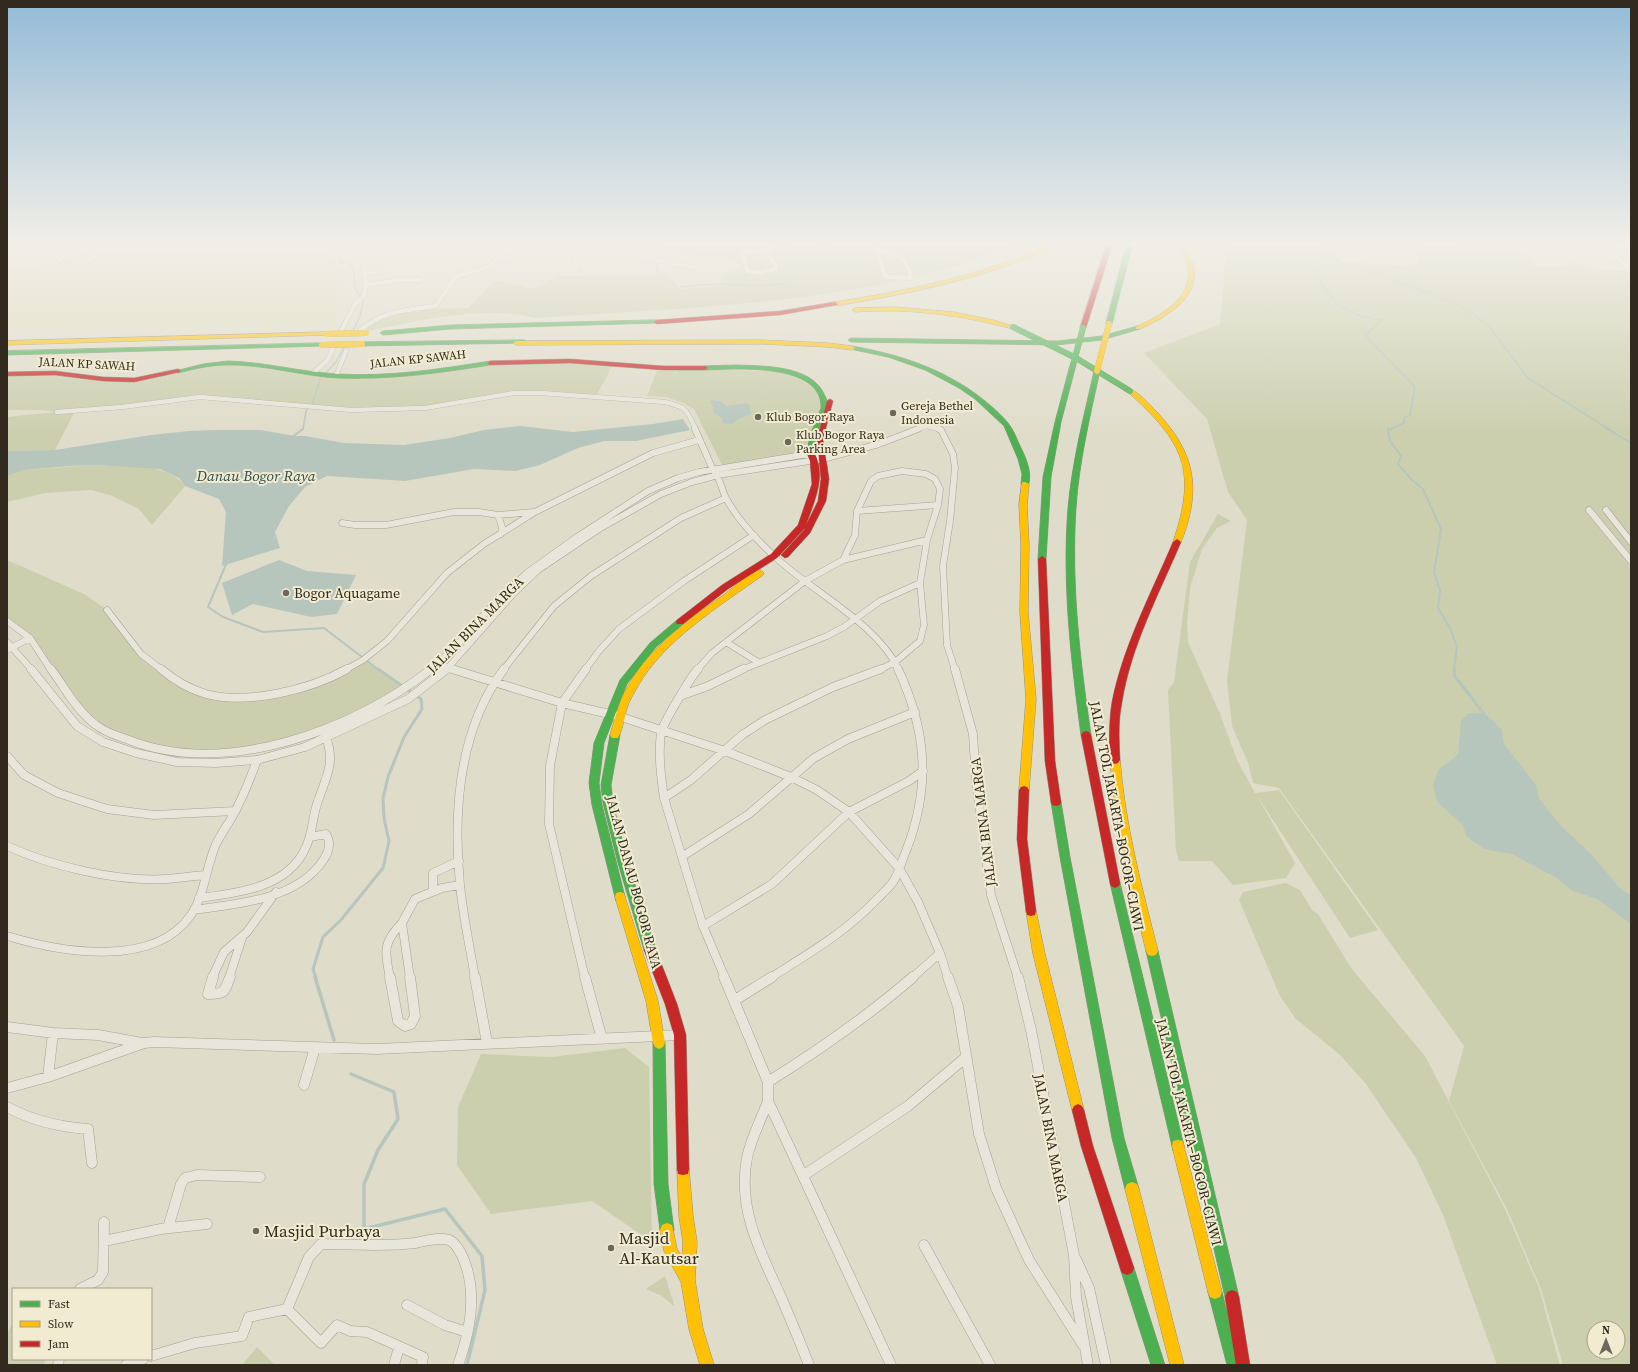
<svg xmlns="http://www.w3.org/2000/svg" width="1638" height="1372" font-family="'Source Serif 4',serif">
  <rect width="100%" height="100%" fill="#e0dcca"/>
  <path fill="#dedbbc" d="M77,243H322L341,272L334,322L7,331V267L56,265Z"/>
  <path fill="#cbcfae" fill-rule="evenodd" d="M643,243H1020C871,305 695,307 536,318C477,304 415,322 357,333L386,314L425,309L468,308L495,280L532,289L558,276L669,275L679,290L720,285L724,275L739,268L736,259L691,255L641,246Z
    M1227,243H1322L1327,245L1340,262L1408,266L1418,262V251L1416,243L1525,254L1536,266H1567L1572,262L1591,268L1631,272V1365H1563L1541,1289L1507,1209L1449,1101L1464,1046L1279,788L1253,783L1248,763L1232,726L1227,680L1247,520L1228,492L1207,419L1144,353L1220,324ZM1594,1328H1618V1352H1594Z
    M534,361L613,365L595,398L514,393L457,404L374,410L213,398L75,411L55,450L7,451V417L56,412L43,410H7V374L56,373L134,380L205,365L253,364L333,375L397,376L491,363Z
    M678,369L779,371L811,383L818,391L823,407L809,452L723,467L694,409L681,402L666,397L647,396L657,371H676L674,378Z
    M96,465C124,467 166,461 185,486L152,525L139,509L110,495L91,490L45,493L7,502V476L23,470Z
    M1218,514L1231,521L1217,528L1202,549L1190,588L1187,624L1188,642L1220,714L1237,760L1255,793L1279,790L1378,930L1350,938L1256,794L1295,863L1286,878L1233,885L1212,861H1179L1176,851L1168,690L1174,682L1190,562Z
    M7,560L84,594L107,610L141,654L177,682L225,696L287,693L365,659L403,688L377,704L294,740L197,753L119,737L84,717L30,638L7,621Z
    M1286,883L1300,890L1312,910L1318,914L1351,968L1425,1056L1505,1209L1539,1288L1560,1365H1497L1443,1215L1416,1158L1366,1084L1340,1055L1295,1018L1280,996L1239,900L1243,892Z
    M625,1048L649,1067L652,1242L592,1201L491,1214L457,1165L458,1107L481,1054L552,1057Z
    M665,1276L675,1307L662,1296L646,1289Z
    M11,1326H13V1359H46L44,1365H7V1335Z
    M257,1347L275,1365H242Z"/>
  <path fill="#b6c6bd" d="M712,400L720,401L727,406L748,403L752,414L740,418L732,424L723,423L722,418L713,412L714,408L710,402Z
    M683,419L690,430L636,441H604L578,448L540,465L516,471L474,469L405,481L327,476L305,487L289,506L275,532L280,548L222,566L226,512L219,499L185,486L179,478L160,469L96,465L71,466L23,470L7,476V451L55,450L151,435L189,431L214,430H261L295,436H305L344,443L404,445L450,438L484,430L520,426L573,432L653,424Z
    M279,560L307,571L356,575L337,614L311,617L253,604L232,615L222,583Z
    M1469,713L1484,714L1492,719L1502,730L1504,744L1536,785L1539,799L1563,828L1589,852L1621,889L1631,896V924L1597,899L1573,891L1555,877L1512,854L1484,849L1466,836L1463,825L1437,802L1433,785L1438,771L1458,754L1461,721Z"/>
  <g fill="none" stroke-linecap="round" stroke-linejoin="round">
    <path stroke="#b6c6bd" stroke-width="1.5" d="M336,243L341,262L351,265L354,271L355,287L363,302L360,316L353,331
      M640,243L655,256
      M1322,243L1327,245L1340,262L1397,281L1461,306L1488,325L1528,378L1610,430
      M1336,255L1309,260C1328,298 1338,315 1382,320L1365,335L1415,387L1410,415L1404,418V423L1388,430
      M656,260L657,271L677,287L716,284L763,286L790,283
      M301,430L303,429L306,411L313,403L320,379L336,362L344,347"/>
    <path stroke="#b6c6bd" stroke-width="2" d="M1388,429L1390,441L1401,456L1398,464L1412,480L1423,489L1441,529L1434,573L1440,590L1438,608L1450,628L1457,646L1454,670
      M1608,429L1631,443
      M292,437L303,429
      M227,562L208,607L223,617L263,632L324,628L379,670"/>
    <path stroke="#b6c6bd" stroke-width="3" d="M1455,669L1454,675L1484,714
      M316,978L313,969L323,937L341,920L383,868L389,841L384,818L383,798L388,777L404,737L422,709L421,699L378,669"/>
    <path stroke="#b6c6bd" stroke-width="3.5" d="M315,977L334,1040
      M351,1074L394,1092L398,1119L378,1150L364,1184V1229L445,1209L482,1256L485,1290L467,1365"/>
    <defs>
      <path id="street-far3" d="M533,243L538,256
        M875,243L884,274L887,277L911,278C906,256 900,252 878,251
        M1587,243L1631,247
        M1601,244L1631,269
        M772,246L822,244L823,248
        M1582,247L1595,256L1617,257
        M765,250L776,266L775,269L761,273L747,271L743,252Z
        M765,250L770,249L771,243
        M574,252L577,268
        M534,257L574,252L611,251L696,268
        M652,259L662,248L659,243
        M90,260L107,243
        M497,260L511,258
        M59,261L76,243
        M366,273L389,270
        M366,285L401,280H419
        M341,331L355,304L364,296L366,285L364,266C384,261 393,265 400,243
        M359,331C383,310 406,310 436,306L455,277L490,266L503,252L522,243
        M314,372L327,361L333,348
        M336,376L346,351
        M57,412L122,407L200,397L351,410L425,408L514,393H541L665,402C687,407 687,410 696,430
        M915,430L927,426L941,430"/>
      <path id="street-far2" d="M695,429L713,470C721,478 721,490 727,500C738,520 757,540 774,556C812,592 876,622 899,670
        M939,429L941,430L953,454L955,468L950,521L943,566L947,645L955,670
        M1589,510L1631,561
        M1606,510L1631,542
        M857,511L938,505
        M498,515L502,527L501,534
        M342,523L355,525H386L454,512H479L498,515L534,512
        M843,560L927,540
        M107,610L141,654L162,670
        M7,621L30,638L51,670
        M7,642L32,670
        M726,642L758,662
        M7,650L30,638
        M437,665L456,670
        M345,670L363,660L387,641L447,573L484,544L535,512L653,453L699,440
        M430,670L456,646L495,602L528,572L577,537L648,491L678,478L699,472L802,455L826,454
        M446,670L514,593L538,570L599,529L661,494L692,482L718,475L823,459L879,444L918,429
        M503,670L554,606L591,576L681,518L726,498
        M585,670L599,651L619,629L684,581L754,535
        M697,670L712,653L805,581L843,560L855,535L857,511L871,481L878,476L902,471L926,474L935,479L940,489L938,505L927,540L920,583L924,625L920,641L895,662L879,670
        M741,670L827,636L844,627L880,601L920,583"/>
      <path id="street-far1" d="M31,669L77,726L103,742L136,753L177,762L216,763L257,760L305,747L408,699L447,669
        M51,669C65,688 77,711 96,725C106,733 118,736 129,740C225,778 354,730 431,669
        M161,669C174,680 189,689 206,694C247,705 310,690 347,669
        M452,669L562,703L618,716L725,751L791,777L817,790L849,812L899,868L918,902L940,953L948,978
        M955,669L973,734L976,780L991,895L1018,978
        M680,696L708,686L743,669
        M7,756L24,775L58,793L107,809L154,815L235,811
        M664,798L703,926L725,978
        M664,798C661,777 658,754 661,733C663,723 690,678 698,669
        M664,798L691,780L742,735L765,720L833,687L881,669
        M7,846C51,866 117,882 166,879C179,878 193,876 206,875
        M683,856L749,814L814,758L848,739L915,712
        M433,891V873L459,861
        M199,898C237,893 287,888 305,849C313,834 312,817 318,801C327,775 336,762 325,734
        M194,910C237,904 295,900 322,862C328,854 332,844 326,834L310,837
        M402,923L415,899L442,888L460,885
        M703,926L772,884L849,812L909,781L923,771
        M7,936C60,952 154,969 191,915C205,894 206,867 216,844C222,832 230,822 236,810C244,794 251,777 257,760
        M212,978L224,952L247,932L276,892
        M229,978L242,938
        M390,978C385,952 382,943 402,923L410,978
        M475,978C470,947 463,916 460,885C453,812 459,729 504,669
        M585,978L549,824L550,766L562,703L586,669
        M770,978C808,954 846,932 877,899C882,894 889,888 893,882C899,873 902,860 906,851C931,787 927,731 898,669
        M912,978L940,953"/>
      <path id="street" d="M213,977L208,994C225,994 224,993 230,977
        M390,977L398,1021L405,1026L411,1024L415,1016L410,977
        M475,977L487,1043
        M585,977L602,1039
        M724,977L768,1082V1101L891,1365
        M948,977L958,1006L979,1134L996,1188L1029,1260L1083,1345
        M1018,977L1031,1030L1074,1255L1076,1297L1088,1365
        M735,1000L772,977
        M7,1027L53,1033L98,1035L142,1043
        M48,1077L53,1033
        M768,1082C819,1050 868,1016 913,977
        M304,1085L315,1048
        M7,1088L48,1077L144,1043L154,1042L377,1049L680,1035
        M768,1101C761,1120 751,1138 747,1158C737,1209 761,1253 781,1297C791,1320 800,1342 809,1365
        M7,1107C33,1121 59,1127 88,1129L92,1163
        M804,1175L908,1106L965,1058
        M168,1228L181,1184L185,1178L197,1175L260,1177
        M104,1241L161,1229L207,1224
        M924,1245L990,1365
        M1076,1259L1089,1288L1106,1365
        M80,1289L98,1280L103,1272L104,1222
        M407,1305L445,1325L467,1332
        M287,1309L309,1257L321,1244C352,1244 385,1247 415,1243C425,1241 442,1236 451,1241C456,1244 461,1253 463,1258C478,1292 470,1332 458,1365
        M287,1309L321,1343L337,1325L350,1331L367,1332L423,1357L422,1365
        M151,1356L195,1343L242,1336L249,1317L287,1309
        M58,1365L59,1359
        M126,1365L143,1359
        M394,1365L399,1347"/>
      <path id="fast" d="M1127,243H1133L1112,324L1109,326L1106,324Z
        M657,320L660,322L659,323L451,329L383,335L380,333L383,331L451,325Z
        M1138,326L1140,327V329L1102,340L1057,345L851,342L848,340L851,338L1057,341L1102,336Z
        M524,340L526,341V343L362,346L359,344L362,342Z
        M322,343L325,345L324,346L7,355V351Z
        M852,346C903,355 951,371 991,406C997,411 1003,417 1008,423C1014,430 1017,440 1021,448C1026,458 1033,474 1028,486H1025L1021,484L1022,474L1018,459L1004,426L975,399L959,388L925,370L888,357L850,349L849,348Z
        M228,361C265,362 301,372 338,374C389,377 440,369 490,361L493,363L490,365C440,373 389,380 338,378C301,376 264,364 226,365C210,365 194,369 178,373L175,371L203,364Z
        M1073,363L1076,365L1061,422L1051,477L1046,559L1042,562L1038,559L1043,477L1055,422L1070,365Z
        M736,365C764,366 813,365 825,396C827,400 828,403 828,408L816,435L814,456H811L807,454L810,435L821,408C823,362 734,369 705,370L702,368L705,366Z
        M1097,369L1100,371C1090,416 1079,462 1076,508C1071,584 1080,660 1091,735L1089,738H1083L1081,735C1071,660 1062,584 1068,508C1072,462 1084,416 1094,371Z
        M680,619L683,620L684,622L683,624L656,647L627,684L604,743L599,783L602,805L625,897L624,901L620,902L616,901L592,805L589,783L594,743L620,680L650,643L677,620Z
        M615,731L618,732L620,735L611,785L613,803L628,863L656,950L654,954L650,955L646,954L644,950L618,863L603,803L601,785L610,735L612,732Z
        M1056,798L1060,799L1061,802L1070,857L1124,1138L1139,1189L1137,1194L1132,1196L1127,1194L1125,1189L1112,1138L1060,857L1051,802L1052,799Z
        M1115,878L1119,880L1120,883L1184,1146L1183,1151L1178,1152L1173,1151L1172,1146L1110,883L1111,880Z
        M1152,946L1156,947L1158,951L1239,1297L1237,1302L1232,1304L1227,1302L1225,1297L1146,951L1148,947Z
        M659,1037L663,1039L665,1043L668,1184L674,1230L672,1235L667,1237L662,1235L660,1230L654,1184L653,1043L655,1039Z
        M1127,1261L1132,1263L1134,1268L1165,1365H1151L1120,1268L1122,1263Z
        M1215,1285L1220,1287L1222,1292L1241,1365H1227L1208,1292L1210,1287Z"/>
      <path id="slow" d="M1056,243H1063C1055,249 1042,252 1032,256C970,282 901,295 835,306L832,304L835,302C892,293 949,282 1004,263C1022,257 1039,250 1056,243Z
        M1176,243H1182C1186,251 1192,259 1194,268C1199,300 1164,318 1140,329H1136V327C1159,316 1193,299 1188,268C1187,259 1181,251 1176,243Z
        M895,307L954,312L993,320L1016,327L1013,329C959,315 911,308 855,312L852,310L855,308Z
        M327,332L330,334L329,335L7,345V341Z
        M761,340L828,343L852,346L855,348L852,350L828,347L761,344L516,345L513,343L516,341Z
        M1130,389C1139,392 1149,404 1156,411C1183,440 1198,468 1191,508C1189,520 1185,533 1180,544H1174L1173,542C1198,469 1183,442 1128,392V390Z
        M1022,482H1025L1029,484L1027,505L1029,545L1028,612L1036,699L1029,790L1027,793L1024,794L1021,793L1019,790L1026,699L1020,612L1021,545L1019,505Z
        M760,570L764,573L763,575C721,605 663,641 638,686C634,693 629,701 627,708C624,718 623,729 618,738H612L610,735C613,726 615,717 618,708C635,658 683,623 725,594C734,587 749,573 760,570Z
        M1115,756L1118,757L1120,760C1125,825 1142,888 1158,951L1156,955L1152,956L1148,955L1146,951C1131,888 1115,825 1110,760L1112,757Z
        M620,892L624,893L625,897L658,1001L665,1043L663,1047L659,1049L655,1047L653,1043L646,1001L615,897L616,893Z
        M1031,906L1035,907L1036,911L1045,954L1084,1110L1082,1114L1078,1116L1074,1114L1072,1110L1033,954L1026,911L1027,907Z
        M1178,1140L1183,1141L1184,1146L1222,1292L1220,1297L1215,1299L1210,1297L1208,1292L1172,1146L1173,1141Z
        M683,1163L688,1164L689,1169L693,1216L697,1242L695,1280L703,1329L714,1365H700L689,1329L681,1282L664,1251L660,1230L662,1225L667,1223L672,1225L677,1249L682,1257L683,1242L679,1216L677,1169L678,1164Z
        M1132,1182L1137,1184L1139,1189L1184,1365H1170L1125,1189L1127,1184Z"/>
      <path id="jam" d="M1107,243H1113L1086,328L1081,329L1080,328Z
        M835,302L838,304L837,305L780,315L657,324L654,322L657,320L780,311Z
        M570,359L663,366H705L708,368L705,370H663L570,363L490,365L487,363L490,361Z
        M178,369L180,370V372L134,382L103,381L55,375L7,376V372L55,371L103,377L134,378Z
        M830,399L833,401L823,439L829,479L826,501L810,533L788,557L785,558L781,555L804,530L805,528L777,558L728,589L683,624H677L676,622L677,620L722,585L771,554L798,525L812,484L810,461L807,454L811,452H814C827,476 814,502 806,525L818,501L821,479L817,439L827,401Z
        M1177,539L1181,542C1159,594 1131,646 1122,702C1118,721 1119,741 1120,760L1118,763L1115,764L1112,763L1110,760C1109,741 1109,721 1112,702C1123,646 1151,594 1173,542Z
        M1042,556L1046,559L1055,761L1061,802L1060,805L1056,806L1052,805L1051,802L1045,761L1038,559Z
        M1086,731L1089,732L1091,735L1120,883L1119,886L1115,888L1111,886L1110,883L1081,735L1083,732Z
        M1024,786L1027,787L1029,790L1027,839L1036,911L1035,915L1031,916L1027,915L1026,911L1017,839L1019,790L1021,787Z
        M650,945L654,946L656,950L677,1004L686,1035L689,1169L688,1174L683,1175L678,1174L677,1169L674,1035L665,1004L644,950L646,946Z
        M1078,1104L1082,1106L1084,1110L1093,1146L1134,1268L1132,1273L1127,1275L1122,1273L1120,1268L1081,1146L1072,1110L1074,1106Z
        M1232,1290L1237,1292L1239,1297L1250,1365H1236L1225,1297L1227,1292Z"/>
    </defs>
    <use href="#street-far3" stroke="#a5a194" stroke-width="5"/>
    <use href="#street-far2" stroke="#a5a194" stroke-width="7"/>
    <use href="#street-far1" stroke="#a5a194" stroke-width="9"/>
    <use href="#street" stroke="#a5a194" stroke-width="11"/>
    <use href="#fast" stroke="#959084" stroke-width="1"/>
    <use href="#slow" stroke="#959084" stroke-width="1"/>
    <use href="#jam" stroke="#959084" stroke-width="1"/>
    <use href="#street-far3" stroke="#e8e6db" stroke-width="4.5"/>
    <use href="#street-far2" stroke="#e8e6db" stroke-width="6"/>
    <use href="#street-far1" stroke="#e8e6db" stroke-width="8"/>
    <use href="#street" stroke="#e8e6db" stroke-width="10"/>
    <use href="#fast" fill="#4caf50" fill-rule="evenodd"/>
    <use href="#slow" fill="#ffc107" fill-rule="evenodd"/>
    <use href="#jam" fill="#c62828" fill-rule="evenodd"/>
    <defs>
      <path id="fast-bridge" d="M1013,327L1076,358L1130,391
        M1073,365L1083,328"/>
      <path id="slow-bridge" d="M327,334L366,333
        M322,345L362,344
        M1097,371L1109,324"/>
    </defs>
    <use href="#fast-bridge" stroke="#8a867a" stroke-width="6" stroke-linecap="butt"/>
    <use href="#slow-bridge" stroke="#8a867a" stroke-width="6" stroke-linecap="butt"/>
    <use href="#fast-bridge" stroke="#4caf50" stroke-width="6"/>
    <use href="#slow-bridge" stroke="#ffc107" stroke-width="6"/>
  </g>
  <linearGradient id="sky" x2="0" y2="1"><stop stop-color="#94bbd7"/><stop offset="0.56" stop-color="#f1efe7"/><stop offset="1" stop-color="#f1efe7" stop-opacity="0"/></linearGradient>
  <rect width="1638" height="435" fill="url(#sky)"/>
  <g fill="#6f685a" stroke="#f1ecd1" stroke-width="1.5">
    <circle cx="893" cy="413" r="4"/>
    <circle cx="758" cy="417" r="4"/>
    <circle cx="788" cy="442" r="4"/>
    <circle cx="286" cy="593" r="4"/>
    <circle cx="256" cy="1231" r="4"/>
    <circle cx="611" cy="1248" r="4"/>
  </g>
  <g text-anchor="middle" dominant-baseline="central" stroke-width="4" stroke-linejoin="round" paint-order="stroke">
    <g font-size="12" fill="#322a1e" stroke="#f1ecd1">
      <text transform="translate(418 359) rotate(-6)">JALAN KP SAWAH</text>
      <text transform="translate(87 364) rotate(3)">JALAN KP SAWAH</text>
    </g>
    <g font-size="12" fill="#322a1e" stroke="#f1ecd1" text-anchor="start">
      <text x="901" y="406">Gereja Bethel<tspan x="901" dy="14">Indonesia</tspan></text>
      <text x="766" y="417">Klub Bogor Raya</text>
      <text x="796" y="435">Klub Bogor Raya<tspan x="796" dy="14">Parking Area</tspan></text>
    </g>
    <g font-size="14" fill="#322a1e" stroke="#f1ecd1" text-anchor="start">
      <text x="294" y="593">Bogor Aquagame</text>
    </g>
    <g font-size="14" fill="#322a1e" stroke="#f1ecd1">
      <text transform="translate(475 625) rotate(-45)">JALAN BINA MARGA</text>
      <text transform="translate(1117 816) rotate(79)">JALAN TOL JAKARTA–BOGOR–CIAWI</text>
      <text transform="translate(983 822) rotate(-97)">JALAN BINA MARGA</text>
      <text transform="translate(634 882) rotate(75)">JALAN DANAU BOGOR RAYA</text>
      <text transform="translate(1189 1132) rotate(76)">JALAN TOL JAKARTA–BOGOR–CIAWI</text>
      <text transform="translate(1051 1138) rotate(79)">JALAN BINA MARGA</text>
    </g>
    <g font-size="15" font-style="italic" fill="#2f4e50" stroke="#f1ecd1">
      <text x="256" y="475">Danau Bogor Raya</text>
    </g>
    <g font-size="17" fill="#322a1e" stroke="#f1ecd1" text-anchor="start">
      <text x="264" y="1231">Masjid Purbaya</text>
      <text x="619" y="1238">Masjid<tspan x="619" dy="20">Al-Kautsar</tspan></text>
    </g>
  </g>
  <rect width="1638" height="1372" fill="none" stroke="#322a1e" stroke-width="16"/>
  <rect x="12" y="1288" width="140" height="72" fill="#f1ecd1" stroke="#a59e89"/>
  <rect x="20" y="1301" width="20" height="6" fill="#4caf50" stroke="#a59e89"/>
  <text x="48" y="1308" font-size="12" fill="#322a1e">Fast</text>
  <rect x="20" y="1321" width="20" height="6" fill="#ffc107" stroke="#a59e89"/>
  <text x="48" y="1328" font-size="12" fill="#322a1e">Slow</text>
  <rect x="20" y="1341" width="20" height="6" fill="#c62828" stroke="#a59e89"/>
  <text x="48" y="1348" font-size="12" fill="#322a1e">Jam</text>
  <g transform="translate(1606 1340)"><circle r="19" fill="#f1ecd1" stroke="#a59e89"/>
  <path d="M0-3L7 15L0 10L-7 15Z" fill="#6f685a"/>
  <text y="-6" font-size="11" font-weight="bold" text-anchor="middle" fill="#322a1e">N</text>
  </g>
</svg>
